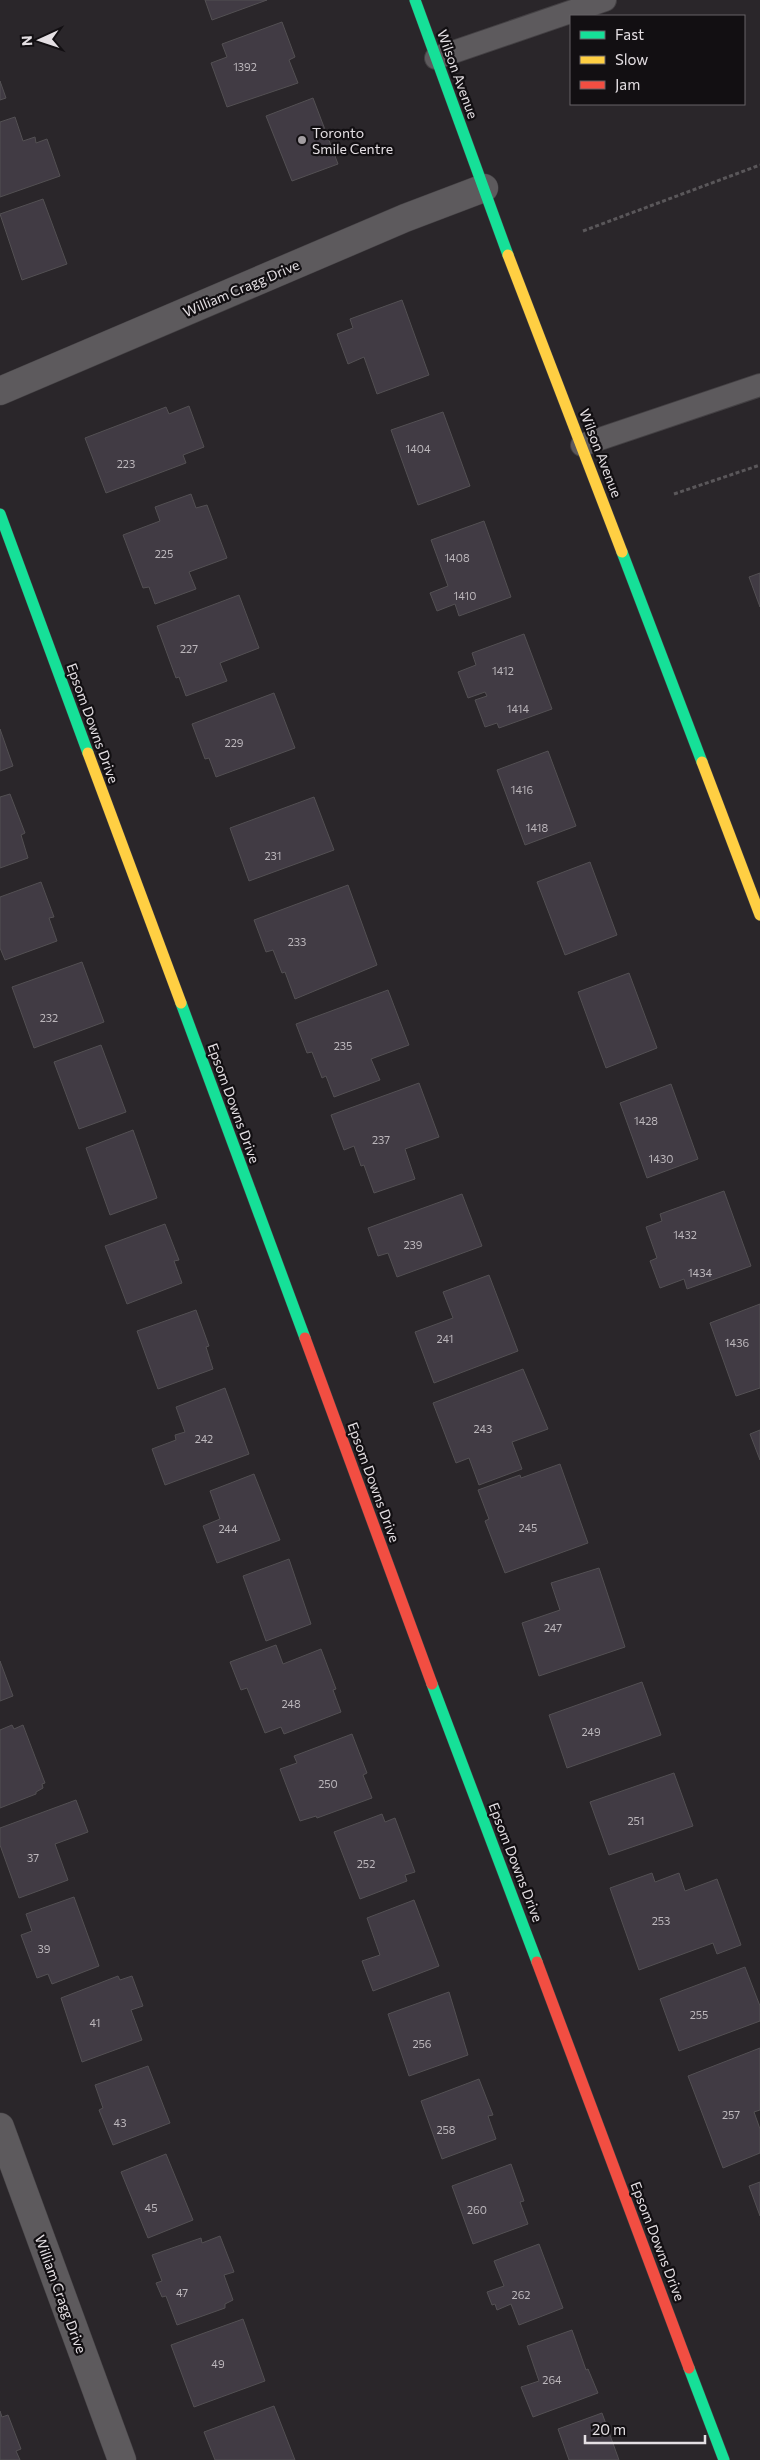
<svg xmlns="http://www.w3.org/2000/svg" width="760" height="2460" font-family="Commissioner,sans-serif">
  <rect width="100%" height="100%" fill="#2a262a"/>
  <path fill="#413b44" stroke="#535053" d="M205,0H267L212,20Z
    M282,22L295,57L289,60L298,83L227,107L211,63L227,57L222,44Z
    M0,81L6,98L0,100Z
    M313,98L338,164L292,181L266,116Z
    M15,117L23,141L35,137L36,143L47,139L60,176L0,197V122Z
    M43,199L67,264L22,280L0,214Z
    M402,300L429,375L377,394L364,357L348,364L337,334L353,328L350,319Z
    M189,406L204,447L183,455L186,463L106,493L85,438L166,407L169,414Z
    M443,412L470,486L418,505L391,430Z
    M191,494L196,508L207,505L227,558L189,572L196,589L155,604L149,587L143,588L123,535L160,521L155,507Z
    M484,521L511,597L459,616L455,604L437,611L430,593L448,586L431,540Z
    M760,573V607L749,577Z
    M239,595L259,648L220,663L227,681L186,696L179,677L176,678L157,626Z
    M524,634L552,709L499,728L497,723L485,727L475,700L487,696L485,692L468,698L458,672L476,665L472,653Z
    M274,693L295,748L216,777L209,758L205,759L192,724Z
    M0,729L13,766L0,771Z
    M548,751L576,826L525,845L497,770Z
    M10,794L25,833L21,835L28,858L0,868V797Z
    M314,797L334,850L249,881L230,828Z
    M590,862L617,935L565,955L537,882Z
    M41,882L54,917L49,918L57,941L5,960L0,948V897Z
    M348,885L377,965L295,999L285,972L282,973L273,950L266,952L254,920Z
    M82,962L104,1022L34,1048L12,987Z
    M629,973L657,1048L606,1068L578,992Z
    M388,990L409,1045L371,1059L380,1080L334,1097L326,1076L322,1078L312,1052L307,1053L296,1024Z
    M101,1045L126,1112L79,1129L54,1062Z
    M419,1083L439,1137L405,1149L415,1179L374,1193L364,1165L361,1166L354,1146L344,1150L331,1115Z
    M671,1084L698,1159L647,1178L620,1103Z
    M133,1130L157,1198L110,1215L86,1148Z
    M724,1191L751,1266L687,1289L684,1279L660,1288L650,1261L657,1258L646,1227L662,1221L660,1214Z
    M462,1194L482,1246L397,1277L388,1253L378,1256L368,1228Z
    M165,1224L179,1260L174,1261L182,1283L127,1304L105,1246Z
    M489,1275L518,1351L434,1383L415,1332L453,1318L443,1292Z
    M760,1304V1388L736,1396L710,1323Z
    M196,1310L209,1346L206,1347L213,1369L158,1389L137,1331Z
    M523,1369L548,1429L512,1442L522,1469L479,1485L469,1458L456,1463L433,1403Z
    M225,1388L249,1454L165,1485L152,1449L176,1440L175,1435L185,1432L176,1407Z
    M760,1430V1460L750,1434Z
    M560,1464L588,1543L505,1573L485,1521L489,1519L478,1490L520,1475L521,1478Z
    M254,1474L280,1540L217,1563L203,1526L220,1519L210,1491Z
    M289,1559L311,1624L266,1641L243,1576Z
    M599,1568L625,1647L539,1676L522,1623L560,1610L551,1583Z
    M276,1645L283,1664L321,1649L336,1689L333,1690L341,1712L284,1734L281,1727L265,1733L247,1688L241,1690L230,1662Z
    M0,1661L13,1696L0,1701Z
    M642,1682L661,1735L567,1768L549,1715Z
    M12,1725L14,1729L23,1725L45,1783L42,1784L43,1788L36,1792V1794L0,1808V1730Z
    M352,1734L367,1773L363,1775L372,1798L317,1818L316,1816L300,1821L280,1769L297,1763L294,1756Z
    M674,1773L693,1826L609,1855L590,1802Z
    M76,1800L88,1832L55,1844L68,1880L19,1898L0,1845V1828Z
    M382,1814L385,1822L395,1818L415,1872L405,1875L407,1881L360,1899L334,1832Z
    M652,1873L655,1882L679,1873L685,1891L717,1879L741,1945L717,1954L713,1943L639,1970L610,1888Z
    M74,1897L99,1966L52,1984L48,1974L37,1978L21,1935L32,1931L26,1914Z
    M414,1900L439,1966L373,1991L362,1961L380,1955L367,1918Z
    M745,1967L760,2006V2021L679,2051L660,1999Z
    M118,1976L120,1980L132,1976L143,2006L131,2010L142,2040L82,2062L61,1998Z
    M449,1992L468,2055L409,2076L388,2014Z
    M760,2048V2110L754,2112L760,2129V2153L723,2168L688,2076Z
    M148,2066L170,2123L113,2145L99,2110L103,2108L95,2085Z
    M479,2079L493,2115L488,2116L496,2139L442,2159L421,2101Z
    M166,2154L193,2220L148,2238L121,2172Z
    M511,2164L524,2201L520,2202L528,2224L473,2244L452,2186Z
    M760,2182V2216L749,2186Z
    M220,2236L234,2272L224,2275L233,2300L225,2304V2308L177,2325L166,2296L162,2297L156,2283L162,2281L152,2255L201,2238L202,2243Z
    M539,2244L563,2308L519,2325L511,2304L497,2310L495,2304L492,2305L487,2292L504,2286L494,2261Z
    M243,2319L265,2381L194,2407L171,2345Z
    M572,2330L586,2370L588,2369L598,2393L533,2417L521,2387L539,2381L527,2346Z
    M274,2406L295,2460H215L204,2432Z
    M0,2411L2,2417L8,2415L21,2449L16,2451L20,2460H0Z
    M602,2413L619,2460H569L558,2429Z"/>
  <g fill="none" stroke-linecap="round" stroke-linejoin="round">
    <defs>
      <path id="lane" d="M436,58L605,0
        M582,445L760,385"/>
      <path id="street" d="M0,391L405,218L484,188
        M0,2127L122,2460"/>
      <path id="fast" d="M415,0L508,255
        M0,514L88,753
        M622,552L702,762
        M181,1003L305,1338
        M432,1684L537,1962
        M689,2368L724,2460"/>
      <path id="slow" d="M508,255L622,552
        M88,753L181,1003
        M702,762L760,915"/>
      <path id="jam" d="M305,1338L432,1684
        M537,1962L689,2368"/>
    </defs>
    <use href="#lane" stroke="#444144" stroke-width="24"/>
    <use href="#street" stroke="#444144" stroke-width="29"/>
    <use href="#fast" stroke="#444144" stroke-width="12"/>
    <use href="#slow" stroke="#444144" stroke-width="12"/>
    <use href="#jam" stroke="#444144" stroke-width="12"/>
    <path stroke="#5a575a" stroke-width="3" stroke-dasharray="4 2.5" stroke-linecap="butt" d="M583,231L760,165
      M674,494L760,465"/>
    <use href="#lane" stroke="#5d5a5d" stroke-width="22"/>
    <use href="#street" stroke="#5d5a5d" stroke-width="28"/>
    <use href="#fast" stroke="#16e098" stroke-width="11"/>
    <use href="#slow" stroke="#ffcf43" stroke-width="11"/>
    <use href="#jam" stroke="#f24e42" stroke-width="11"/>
  </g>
  <circle fill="#a39ea2" stroke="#120f12" stroke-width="2" cx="302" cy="140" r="5"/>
  <g text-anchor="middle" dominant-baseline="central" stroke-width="4.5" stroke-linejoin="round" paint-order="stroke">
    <g font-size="11" fill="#bbb6bb">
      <text x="245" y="66">1392</text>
      <text x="418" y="448">1404</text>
      <text x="126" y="463">223</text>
      <text x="164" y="553">225</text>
      <text x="457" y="557">1408</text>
      <text x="465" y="595">1410</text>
      <text x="189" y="648">227</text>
      <text x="503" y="670">1412</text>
      <text x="518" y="708">1414</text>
      <text x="234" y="742">229</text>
      <text x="522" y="789">1416</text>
      <text x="537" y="827">1418</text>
      <text x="273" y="855">231</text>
      <text x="297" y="941">233</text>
      <text x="49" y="1017">232</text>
      <text x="343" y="1045">235</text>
      <text x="646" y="1120">1428</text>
      <text x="381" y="1139">237</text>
      <text x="661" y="1158">1430</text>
      <text x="685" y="1234">1432</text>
      <text x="413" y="1244">239</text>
      <text x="700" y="1272">1434</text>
      <text x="445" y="1338">241</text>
      <text x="737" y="1342">1436</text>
      <text x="483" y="1428">243</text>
      <text x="204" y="1438">242</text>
      <text x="528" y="1527">245</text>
      <text x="228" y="1528">244</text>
      <text x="553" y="1627">247</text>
      <text x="291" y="1703">248</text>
      <text x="591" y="1731">249</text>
      <text x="328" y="1783">250</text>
      <text x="636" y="1820">251</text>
      <text x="33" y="1857">37</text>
      <text x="366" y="1863">252</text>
      <text x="661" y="1920">253</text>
      <text x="44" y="1948">39</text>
      <text x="699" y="2014">255</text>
      <text x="95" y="2022">41</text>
      <text x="422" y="2043">256</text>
      <text x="731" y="2114">257</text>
      <text x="120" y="2122">43</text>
      <text x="446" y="2129">258</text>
      <text x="151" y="2207">45</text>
      <text x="477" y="2209">260</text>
      <text x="182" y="2292">47</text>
      <text x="521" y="2294">262</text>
      <text x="218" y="2363">49</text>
      <text x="552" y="2379">264</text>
    </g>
    <g font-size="14" fill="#e4dfe3" stroke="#120f12">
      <text transform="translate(458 74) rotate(70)">Wilson Avenue</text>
      <text transform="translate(241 288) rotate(-23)">William Cragg Drive</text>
      <text transform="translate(601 453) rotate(69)">Wilson Avenue</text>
      <text transform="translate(93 723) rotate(70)">Epsom Downs Drive</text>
      <text transform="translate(234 1103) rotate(70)">Epsom Downs Drive</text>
      <text transform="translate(374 1482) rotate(70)">Epsom Downs Drive</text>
      <text transform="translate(516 1862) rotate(69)">Epsom Downs Drive</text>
      <text transform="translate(658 2241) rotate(69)">Epsom Downs Drive</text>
      <text transform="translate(61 2294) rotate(70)">William Cragg Drive</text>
    </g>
    <g font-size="14" fill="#e4dfe3" stroke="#120f12" text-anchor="start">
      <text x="312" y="132">Toronto<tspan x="312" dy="16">Smile Centre</tspan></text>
    </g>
  </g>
  <rect x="570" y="15" width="175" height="90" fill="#120f12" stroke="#666266"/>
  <rect x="580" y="31" width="25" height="8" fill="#16e098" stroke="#666266"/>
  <text x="615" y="40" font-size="15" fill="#e4dfe3">Fast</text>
  <rect x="580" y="56" width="25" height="8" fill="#ffcf43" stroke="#666266"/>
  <text x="615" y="65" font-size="15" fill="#e4dfe3">Slow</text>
  <rect x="580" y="81" width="25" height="8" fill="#f24e42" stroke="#666266"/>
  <text x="615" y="90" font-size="15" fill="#e4dfe3">Jam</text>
  <g transform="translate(40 40) rotate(267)" stroke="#120f12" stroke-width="4" paint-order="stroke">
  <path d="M0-4L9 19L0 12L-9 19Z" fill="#e4dfe3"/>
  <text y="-8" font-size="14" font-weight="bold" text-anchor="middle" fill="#e4dfe3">N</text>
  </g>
  <path d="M585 2435v8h120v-8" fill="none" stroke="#e4dfe3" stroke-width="2.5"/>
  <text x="592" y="2435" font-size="15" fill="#e4dfe3" stroke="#120f12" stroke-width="4" paint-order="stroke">20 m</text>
</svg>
